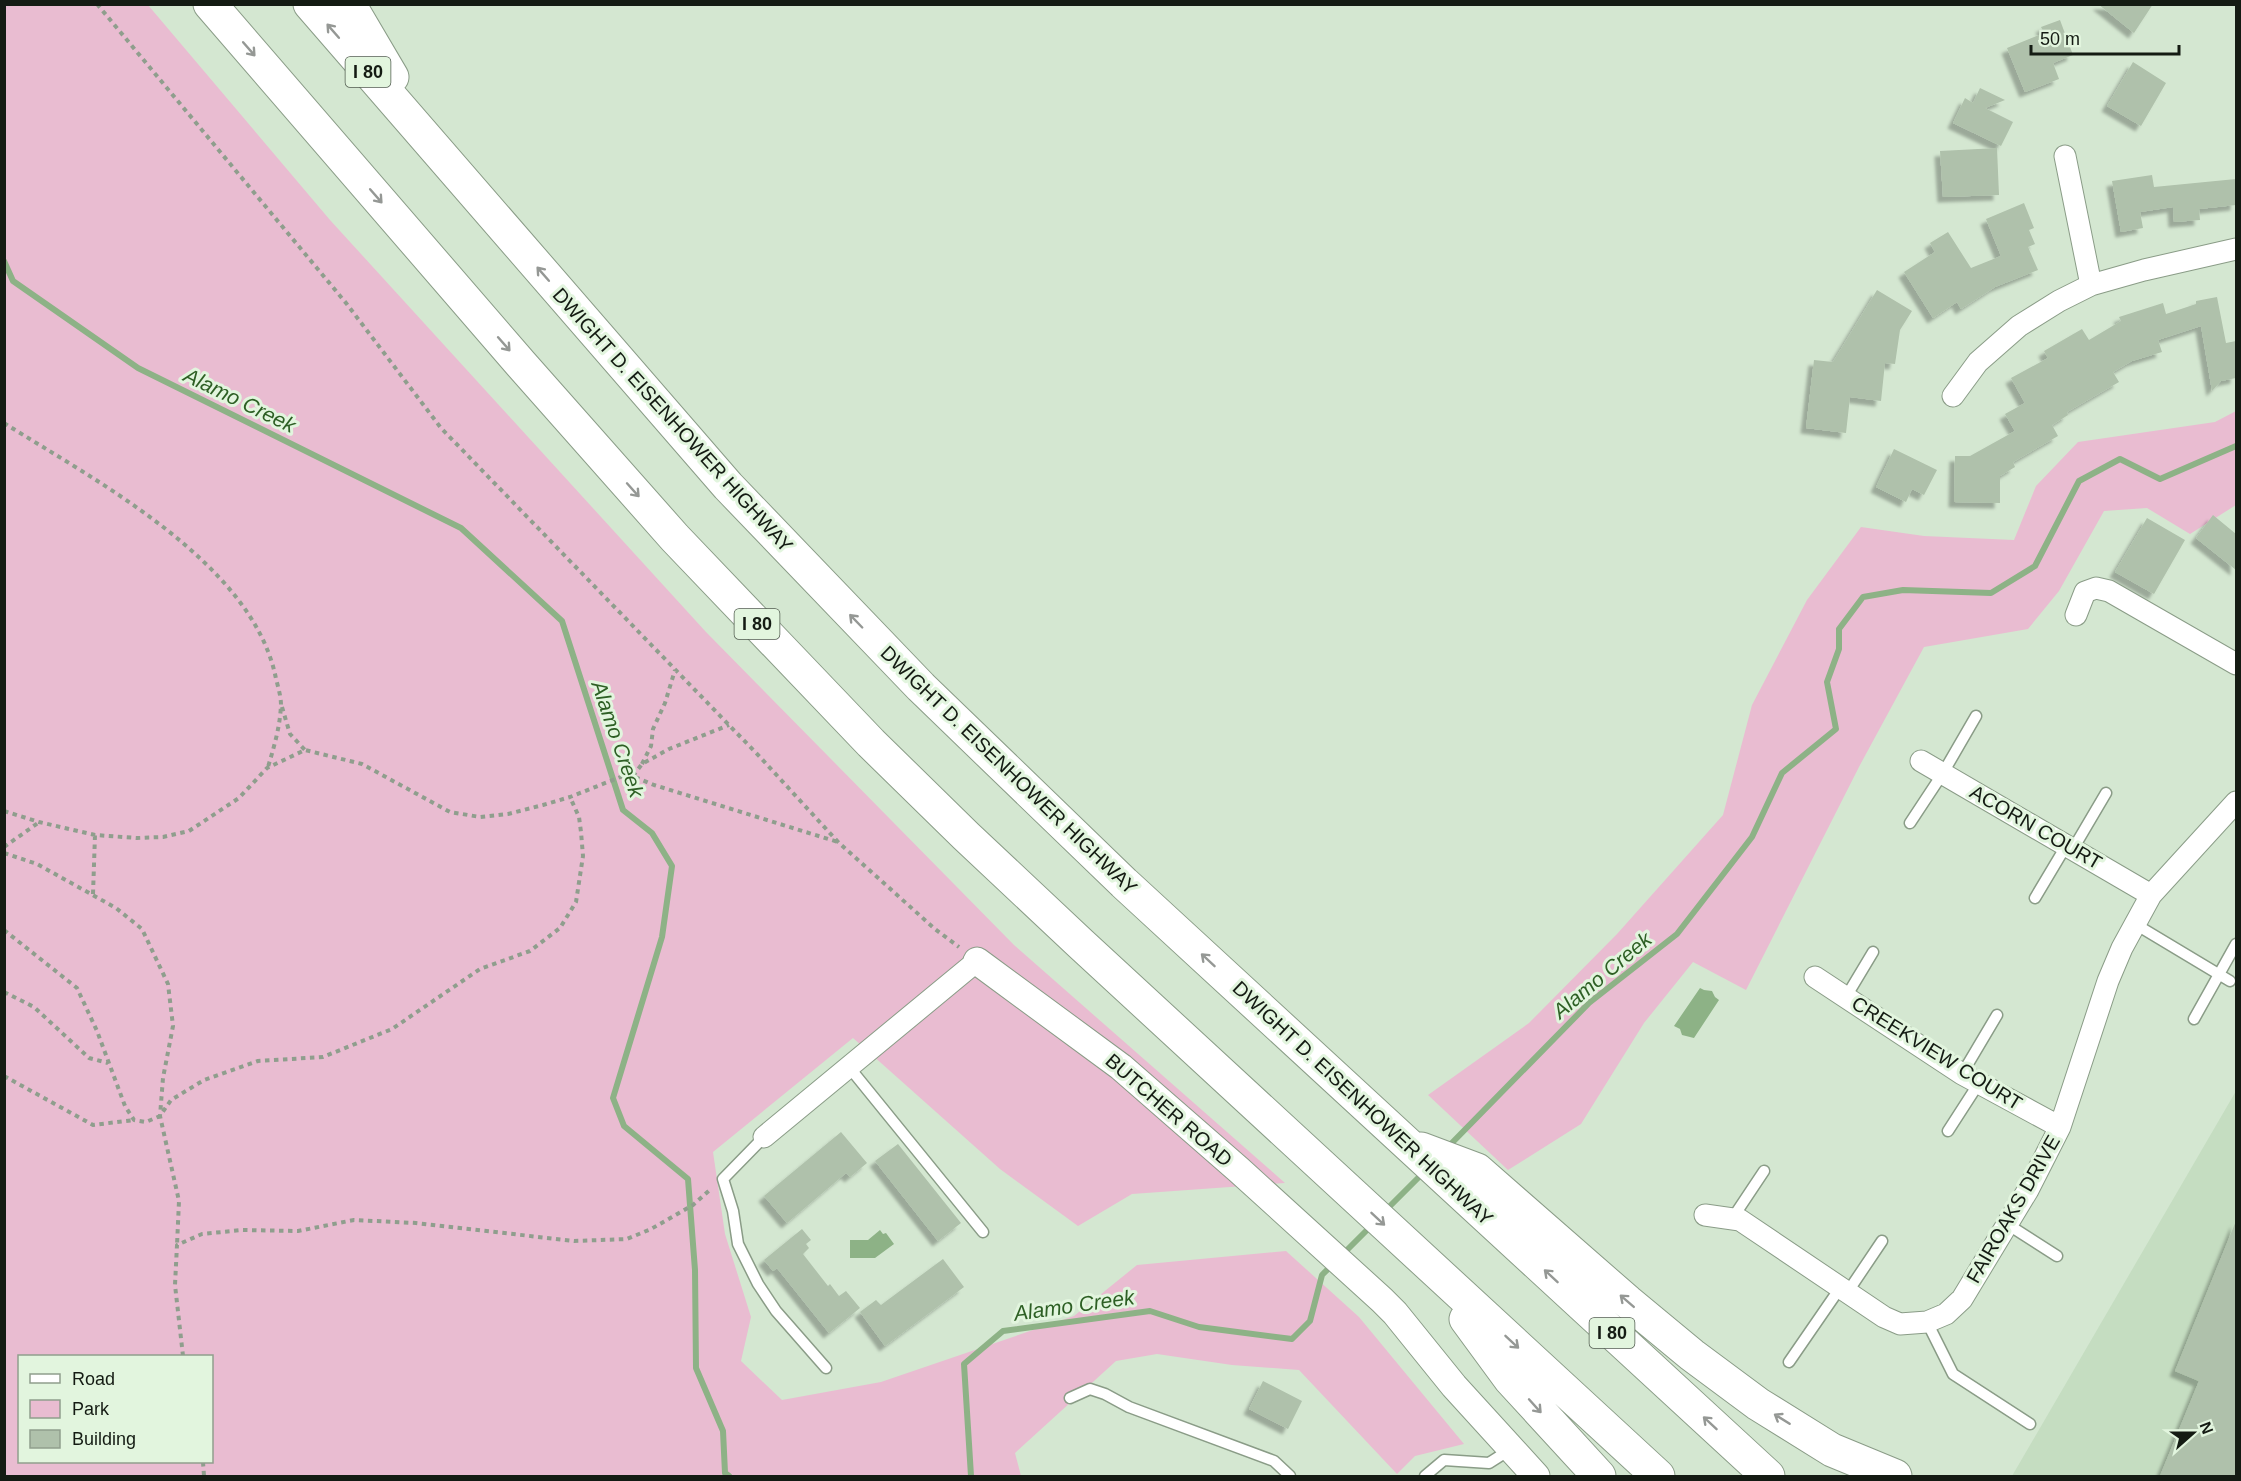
<svg xmlns="http://www.w3.org/2000/svg" width="2241" height="1481" font-family="Helvetica,sans-serif">
  <defs>
    <filter id="shadow"><feDropShadow dx="-5.5" dy="5.5" stdDeviation="1.5" flood-color="#0004"/></filter>
  </defs>
  <rect width="100%" height="100%" fill="#d4e7d1"/>
  <path fill="#c5ddc1" d="M2236,1091V1476H2012Z"/>
  <path fill="#e9bcd1" fill-rule="evenodd" d="M5,5H148L330,220L706,632L1014,945L1285,1183L1132,1194L1078,1226L1000,1169L853,1038L713,1152L725,1234L751,1317L741,1361L782,1400L881,1382L1074,1316L1137,1265L1286,1251L1359,1317L1464,1444L1415,1456L1397,1474L1299,1370L1232,1365L1157,1354L1116,1361L1015,1453L1021,1476H5ZM20,1356H212V1462H20Z
    M2236,411V505L2190,534L2147,508L2104,511L2059,591L2028,629L1924,647L1860,765L1746,990L1693,962L1644,1023L1581,1124L1508,1170L1428,1095L1529,1023L1617,934L1723,815L1752,705L1807,600L1861,527L1924,536L2014,540L2036,486L2078,442L2215,422Z"/>
  <path fill="#8db286" d="M1700,988L1704,990L1712,991L1715,997L1719,1000L1694,1038L1682,1035L1680,1029L1674,1026Z
    M880,1230L883,1234L886,1233L894,1244L875,1258H850V1240H868Z"/>
  <g fill="none" stroke-linecap="round" stroke-linejoin="round">
    <path stroke="#8db286" stroke-width="6" d="M4,261L13,281L138,368L461,528L562,621L623,810L652,833L672,866L662,937L613,1098L624,1126L688,1179L695,1270L696,1368L723,1431L725,1473L729,1476
      M1446,1149L1589,1003L1677,934L1752,837L1782,773L1836,729L1827,682L1839,649V629L1863,597L1903,590L1991,593L2035,566L2079,481L2120,459L2160,479L2236,446
      M1385,1211L1425,1171
      M1341,1256L1372,1225
      M971,1476L964,1364L1003,1331L1150,1311L1199,1327L1292,1339L1310,1321L1322,1275L1332,1265"/>
  </g>
  <path fill="#afc1ab" filter="url(#shadow)" d="M2098,4H2153L2134,33Z
    M2060,20L2073,55L2053,63L2059,79L2025,92L2007,48L2044,33L2041,27Z
    M2133,62L2166,83L2141,126L2107,106Z
    M1980,88L2005,100L1985,108L2013,122L2001,146L1953,123L1965,98L1973,103Z
    M1997,148L1999,195L1943,197L1940,151Z
    M2152,175L2154,187L2236,179V205L2199,209L2200,220L2174,222L2173,207L2140,212L2143,228L2121,232L2112,181Z
    M2024,203L2034,228L2029,230L2035,244L2028,247L2038,270L1995,287L1961,309L1957,302L1933,318L1904,272L1935,252L1930,243L1948,232L1971,268L2001,256L1986,219Z
    M1877,290L1912,311L1900,330L1895,364L1885,363L1881,401L1850,397L1846,433L1806,428L1814,360L1833,362Z
    M2217,297L2226,343L2236,341V378L2221,381L2212,391L2201,326L2158,340L2162,352L2132,361L2113,372L2119,382L2067,412L2068,415L2052,425L2058,436L2013,462L2015,467L2000,476V503L1954,502L1955,456H1970L2015,431L2005,414L2025,403L2011,378L2048,358L2044,351L2082,329L2089,340L2121,321L2119,317L2163,303L2166,314L2196,304V301Z
    M1894,449L1937,470L1924,495L1912,489L1906,502L1876,487Z
    M2213,515L2236,534V570L2196,538Z
    M2147,518L2185,540L2154,594L2115,572Z
    M841,1132L867,1163L850,1177L846,1173L787,1223L764,1196Z
    M898,1144L961,1223L938,1241L875,1161Z
    M2236,1221V1476H2160L2199,1381L2175,1371Z
    M802,1229L811,1240L806,1244L809,1248L803,1254L828,1286L830,1284L839,1296L846,1291L860,1308L829,1333L777,1268L773,1271L764,1260Z
    M943,1259L964,1287L885,1346L860,1312L876,1300L881,1305Z
    M1263,1381L1302,1401L1288,1429L1249,1409Z"/>
  <g fill="none" stroke-linecap="round" stroke-linejoin="round">
    <defs>
      <path id="service" d="M1910,823L1943,773L1976,716
        M2073,849L2106,793
        M2035,898L2066,846
        M2135,924L2230,981
        M1846,997L1873,952
        M2194,1019L2236,944
        M849,1067L983,1232
        M1962,1074L1997,1015
        M1948,1131L1979,1083
        M764,1137L723,1179L733,1211L738,1244L758,1284L776,1311L826,1368
        M1732,1219L1764,1171
        M2007,1224L2057,1256
        M1847,1293L1882,1241
        M1927,1322L1953,1374L2030,1424
        M1789,1362L1840,1288
        M1070,1398L1090,1389L1105,1394L1129,1407L1274,1461L1290,1476
        M1425,1476L1444,1460L1489,1463L1511,1449"/>
      <path id="minor" d="M2065,156L2091,285
        M1953,396L1978,362L2019,326L2059,301L2091,285L2144,270L2236,249
        M2076,615L2085,592L2096,588L2109,591L2236,664
        M1921,761L2151,895
        M1815,977L1962,1074L2060,1127
        M764,1137L977,961
        M1705,1215L1740,1220L1884,1317L1900,1324L1927,1322L1946,1314L1962,1299L2028,1190L2060,1127L2108,981L2122,948L2151,895L2236,802"/>
      <path id="tertiary" d="M977,961L1121,1067L1239,1170L1382,1300L1395,1313L1454,1386L1536,1476"/>
      <path id="motorway" d="M210,4L521,364L675,538L871,743L966,836L1081,944L1658,1476
        M310,4L728,486L921,687L1124,883L1768,1476
        M349,4L392,77
        M1421,1149L1477,1170L1628,1302L1692,1355L1758,1404L1832,1450L1895,1476
        M1466,1319L1510,1379L1599,1476"/>
    </defs>
    <use href="#service" stroke="#8a9c87" stroke-width="13"/>
    <use href="#minor" stroke="#8a9c87" stroke-width="23"/>
    <use href="#tertiary" stroke="#8a9c87" stroke-width="29"/>
    <use href="#motorway" stroke="#8a9c87" stroke-width="35"/>
    <path stroke="#8f9e8d" stroke-width="4" stroke-dasharray="4.5 4.5" stroke-linecap="butt" d="M97,4L346,303L441,428L760,757L839,843L935,929L959,947
      M4,423C96,481 249,561 275,674C277,684 281,695 281,705C280,727 274,747 268,767
      M282,707L290,734L305,750
      M642,764L651,746L653,729L665,703L675,670
      M633,776L642,764L669,749L729,725
      M4,811L39,822L95,835L137,838L163,837L189,831L239,798L267,768L305,750L362,764L450,812L480,817L508,814L543,805L570,797L628,774L654,785L838,842
      M4,847L38,823
      M4,853L37,864L116,908L142,929L168,984L173,1026L163,1078L160,1116L179,1201L177,1245
      M93,894L95,835
      M4,930L77,988L97,1031L125,1106L134,1120L146,1122L160,1116L171,1100L204,1080L258,1061L323,1057L392,1029L480,969L530,951L560,928L576,902L583,856L581,832L579,817L570,797
      M4,992L34,1007L89,1058L108,1063
      M4,1076L93,1125L134,1120
      M183,1356L175,1285L177,1245L202,1234L242,1230L298,1231L354,1220L416,1223L574,1241L627,1239L651,1229L693,1205L711,1189
      M203,1462L204,1476"/>
    <use href="#service" stroke="#fff" stroke-width="10"/>
    <use href="#minor" stroke="#fff" stroke-width="21"/>
    <use href="#tertiary" stroke="#fff" stroke-width="27"/>
    <use href="#motorway" stroke="#fff" stroke-width="33"/>
  </g>
  <defs><path id="oneway-shaft" d="M-6 0H5M1.5-3L5.5 0L1.5 3" fill="none" stroke-width="1.6" stroke-linecap="round" stroke-linejoin="round" transform="scale(1.5)"/></defs>
  <g stroke="#959895">
    <use href="#oneway-shaft" transform="translate(333 31) rotate(-131)"/>
    <use href="#oneway-shaft" transform="translate(249 49) rotate(49)"/>
    <use href="#oneway-shaft" transform="translate(376 196) rotate(49)"/>
    <use href="#oneway-shaft" transform="translate(543 274) rotate(-131)"/>
    <use href="#oneway-shaft" transform="translate(504 344) rotate(49)"/>
    <use href="#oneway-shaft" transform="translate(633 490) rotate(48)"/>
    <use href="#oneway-shaft" transform="translate(856 621) rotate(-134)"/>
    <use href="#oneway-shaft" transform="translate(1208 960) rotate(-137)"/>
    <use href="#oneway-shaft" transform="translate(1378 1219) rotate(43)"/>
    <use href="#oneway-shaft" transform="translate(1551 1276) rotate(-137)"/>
    <use href="#oneway-shaft" transform="translate(1627 1301) rotate(-139)"/>
    <use href="#oneway-shaft" transform="translate(1512 1342) rotate(43)"/>
    <use href="#oneway-shaft" transform="translate(1535 1406) rotate(48)"/>
    <use href="#oneway-shaft" transform="translate(1782 1419) rotate(-148)"/>
    <use href="#oneway-shaft" transform="translate(1710 1423) rotate(-137)"/>
  </g>
  <g text-anchor="middle" dominant-baseline="central" stroke-width="6" stroke-linejoin="round" paint-order="stroke">
    <g fill="#e2f5de" stroke="#525c50" stroke-width="1.5">
      <rect x="345.5" y="57" width="45" height="30" rx="4.5"/>
      <rect x="734.5" y="609" width="45" height="30" rx="4.5"/>
      <rect x="1589.5" y="1318" width="45" height="30" rx="4.5"/>
    </g>
    <g font-size="18" font-weight="bold" fill="#141b13">
      <text x="368" y="72">I 80</text>
      <text x="757" y="624">I 80</text>
      <text x="1612" y="1333">I 80</text>
    </g>
    <g font-size="20" fill="#141b13" stroke="#e2f5de">
      <text transform="translate(673 420) rotate(48)">DWIGHT D. EISENHOWER HIGHWAY</text>
      <text transform="translate(1009 770) rotate(44)">DWIGHT D. EISENHOWER HIGHWAY</text>
      <text transform="translate(2036 827) rotate(30)">ACORN COURT</text>
      <text transform="translate(1937 1053) rotate(32)">CREEKVIEW COURT</text>
      <text transform="translate(1363 1103) rotate(43)">DWIGHT D. EISENHOWER HIGHWAY</text>
      <text transform="translate(1169 1110) rotate(41)">BUTCHER ROAD</text>
      <text transform="translate(2013 1209) rotate(-60)">FAIROAKS DRIVE</text>
    </g>
    <g font-size="21" font-style="italic" fill="#2d5f24" stroke="#e2f5de">
      <text transform="translate(240 400) rotate(26)">Alamo Creek</text>
      <text transform="translate(618 739) rotate(71)">Alamo Creek</text>
      <text transform="translate(1602 975) rotate(-40)">Alamo Creek</text>
      <text transform="translate(1074 1305) rotate(-8)">Alamo Creek</text>
    </g>
  </g>
  <rect width="2241" height="1481" fill="none" stroke="#141b13" stroke-width="12"/>
  <rect x="18" y="1355" width="195" height="108" fill="#e2f5de" stroke="#909e8d" stroke-width="1.5"/>
  <rect x="30" y="1374" width="30" height="9" fill="#ffffff" stroke="#909e8d" stroke-width="1.5"/>
  <text x="72" y="1385" font-size="18" fill="#141b13">Road</text>
  <rect x="30" y="1400" width="30" height="18" fill="#e9bcd1" stroke="#909e8d" stroke-width="1.5"/>
  <text x="72" y="1415" font-size="18" fill="#141b13">Park</text>
  <rect x="30" y="1430" width="30" height="18" fill="#afc1ab" stroke="#909e8d" stroke-width="1.5"/>
  <text x="72" y="1445" font-size="18" fill="#141b13">Building</text>
  <g transform="translate(2193 1433) rotate(69)" stroke="#e2f5de" stroke-width="4.5" paint-order="stroke">
  <path d="M0-4.5L10 22L0 15L-10 22Z" fill="#141b13"/>
  <text y="-9" font-size="16" font-weight="bold" text-anchor="middle" fill="#141b13">N</text>
  </g>
  <path d="M2031 45v9h148v-9" fill="none" stroke="#141b13" stroke-width="3"/>
  <text x="2040" y="45" font-size="18" fill="#141b13" stroke="#e2f5de" stroke-width="4.5" paint-order="stroke">50 m</text>
</svg>
